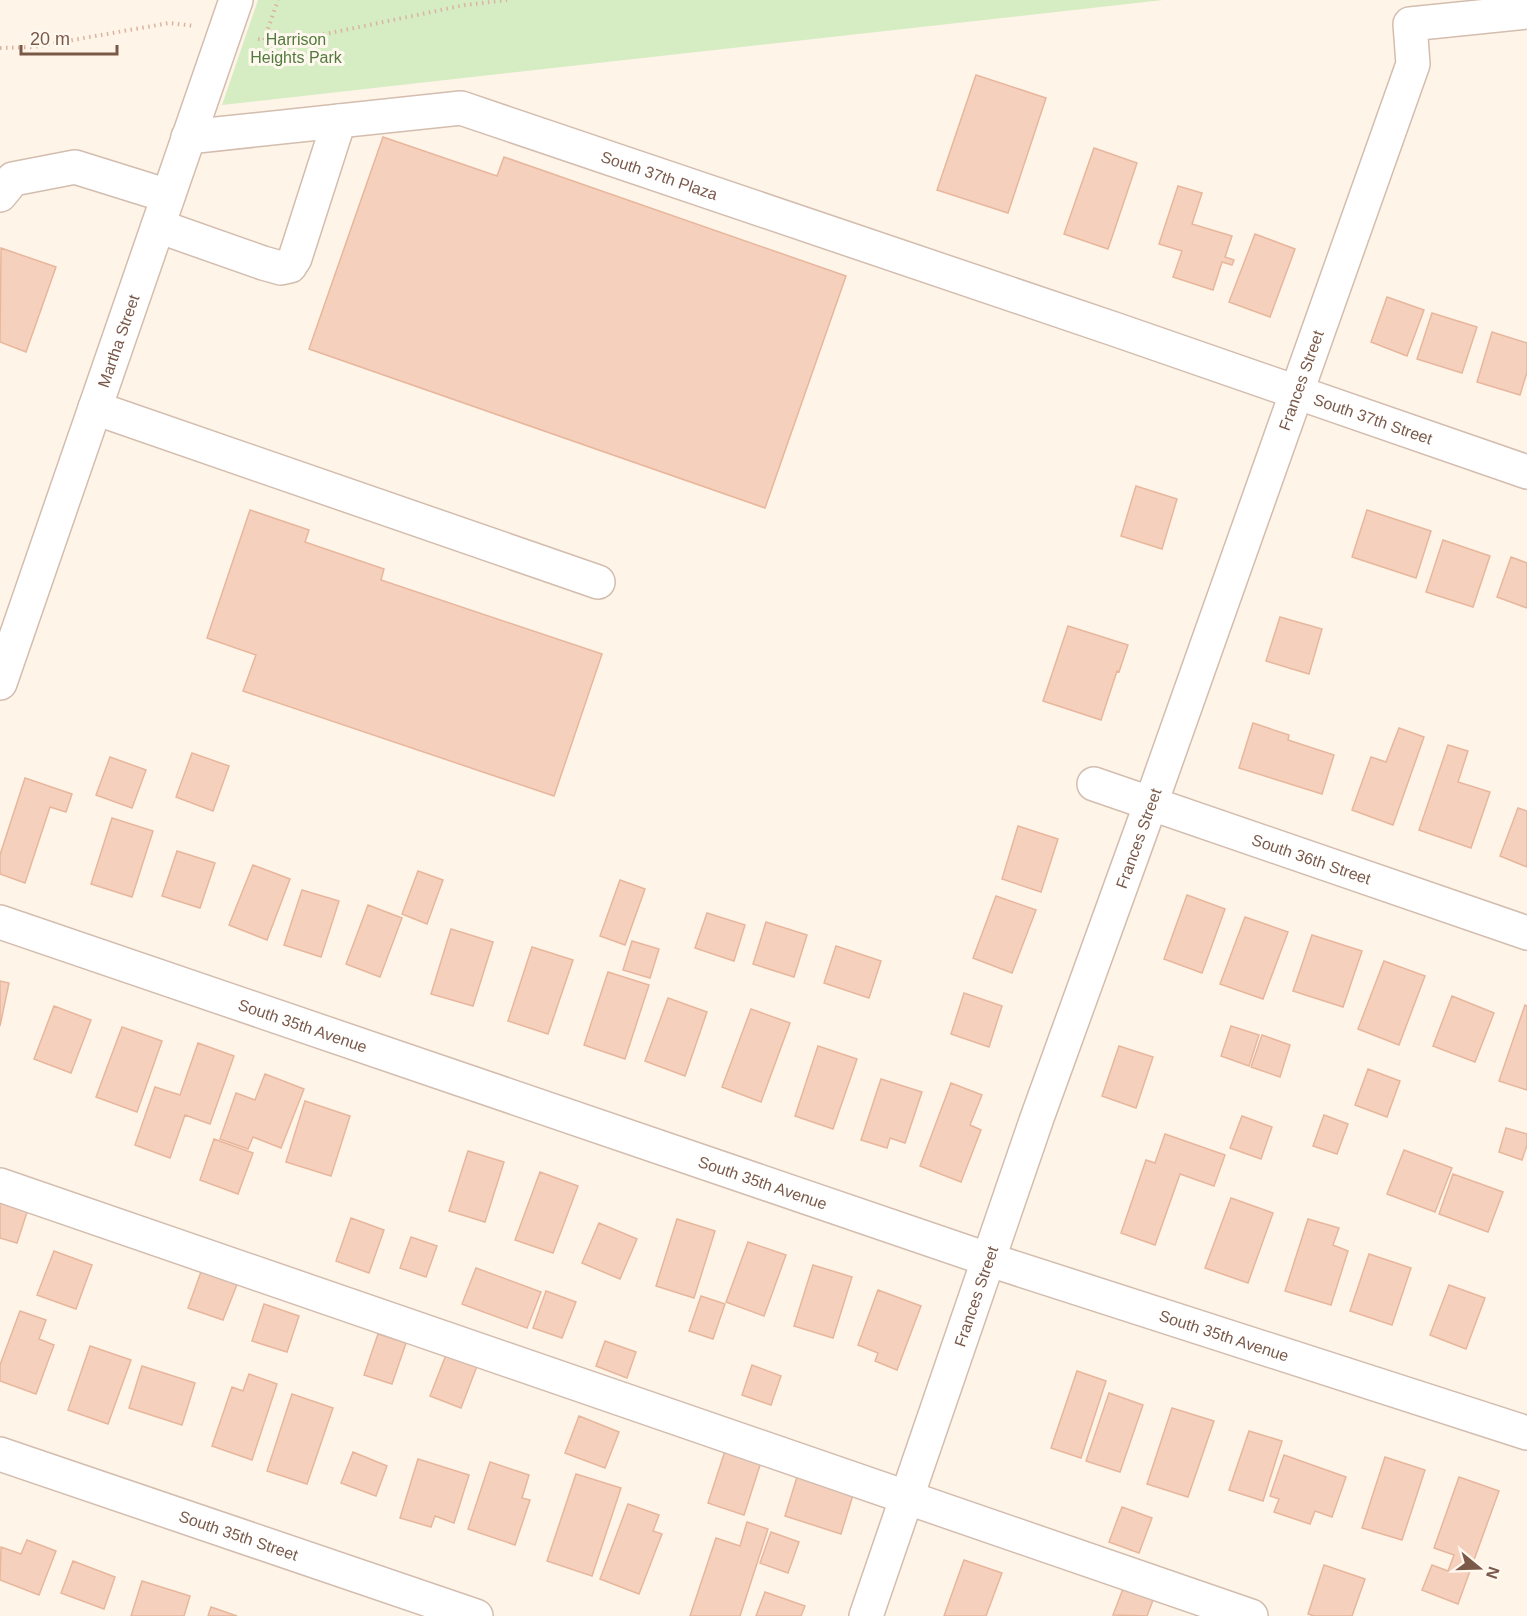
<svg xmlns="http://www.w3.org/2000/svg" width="1527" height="1616" font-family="Arial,sans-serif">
  <rect width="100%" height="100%" fill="#fef4e7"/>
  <path fill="#d6edc4" d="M258,0H1163L222,105Z"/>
  <path fill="#f5d1bd" stroke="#e8b69c" stroke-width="1.5" d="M976,75L1046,98L1008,213L937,190Z
    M383,137L497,176L504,157L846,276L765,508L309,349Z
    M1094,148L1137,163L1108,249L1064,234Z
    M1178,186L1202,193L1192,224L1232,236L1225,257L1234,260L1232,265L1222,262L1213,290L1173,277L1182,251L1159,244Z
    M1255,234L1295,249L1270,317L1229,302Z
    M1,248L56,267L26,352L0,342Z
    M1387,297L1424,310L1407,356L1371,342Z
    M1432,313L1477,327L1462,373L1417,359Z
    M1492,332L1527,343V372L1520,395L1477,382Z
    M1136,486L1177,499L1162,549L1121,536Z
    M250,510L309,530L305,542L384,569L381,580L602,654L554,796L243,691L256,655L207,638Z
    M1367,510L1431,531L1416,578L1352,557Z
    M1443,540L1490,556L1473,607L1426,592Z
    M1511,557L1527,563V608L1497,597Z
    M1280,617L1322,629L1309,674L1266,661Z
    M1068,626L1128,645L1119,672L1117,671L1101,720L1043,701Z
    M1253,723L1289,735L1288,740L1334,755L1322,794L1239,768Z
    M1399,728L1424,737L1393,825L1352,810L1371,757L1386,762Z
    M1448,745L1468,751L1458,782L1490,792L1471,848L1419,830Z
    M192,753L229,766L213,811L176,797Z
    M110,757L146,770L132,808L96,795Z
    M25,778L72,794L66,812L50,807L25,883L0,874V855Z
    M1518,808L1527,811V867L1500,856Z
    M112,818L153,831L132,897L91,884Z
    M1018,826L1058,839L1041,892L1002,879Z
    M177,851L215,863L200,908L162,896Z
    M253,865L290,879L267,940L229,925Z
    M418,871L443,880L427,924L402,914Z
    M620,880L645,889L625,945L600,936Z
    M302,890L339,901L321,957L284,945Z
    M1187,895L1225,909L1202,973L1164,959Z
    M996,896L1036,910L1012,973L973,958Z
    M368,905L402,918L380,977L346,964Z
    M707,913L745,925L734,961L695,948Z
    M1245,917L1288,932L1263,999L1220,984Z
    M766,922L807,935L794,977L753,964Z
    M451,929L493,942L473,1006L431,994Z
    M1312,935L1362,951L1343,1007L1293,991Z
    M632,941L659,949L650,978L623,970Z
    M836,946L881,961L869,998L824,983Z
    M532,947L573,960L548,1034L508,1021Z
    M1384,961L1425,976L1399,1045L1358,1029Z
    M608,972L649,985L625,1059L584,1045Z
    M0,981L9,983L0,1026Z
    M964,993L1002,1006L989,1047L951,1034Z
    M1452,996L1494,1013L1475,1062L1433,1046Z
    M668,998L707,1012L685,1076L645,1061Z
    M1525,1005L1527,1006V1090L1499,1081Z
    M54,1006L91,1020L71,1073L34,1059Z
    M751,1009L790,1023L761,1102L722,1087Z
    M1231,1026L1259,1035L1249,1066L1221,1056Z
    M122,1027L162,1041L137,1112L96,1097Z
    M1262,1035L1290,1045L1280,1077L1251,1067Z
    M198,1043L234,1056L210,1124L185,1115L170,1158L135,1145L155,1087L180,1095Z
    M818,1046L857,1059L833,1129L795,1116Z
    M1119,1046L1153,1057L1136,1108L1102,1096Z
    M1368,1069L1400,1081L1387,1117L1355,1105Z
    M265,1074L304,1089L281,1148L253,1137L248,1149L220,1139L236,1093L255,1100Z
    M881,1079L922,1092L905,1143L890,1138L887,1148L861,1140Z
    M951,1083L982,1095L970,1125L981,1130L961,1182L920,1166Z
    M305,1101L350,1116L331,1176L286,1162Z
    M1324,1115L1348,1124L1337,1154L1313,1146Z
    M1242,1116L1272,1127L1261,1159L1230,1148Z
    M1506,1128L1527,1134V1145L1522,1160L1499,1152Z
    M1165,1134L1225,1155L1214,1186L1180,1174L1155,1245L1121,1233L1146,1160L1155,1163Z
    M214,1139L253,1153L238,1194L200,1180Z
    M1404,1150L1452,1168L1435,1212L1387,1194Z
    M468,1151L504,1162L485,1222L449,1211Z
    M540,1172L578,1186L553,1253L515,1240Z
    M1453,1174L1503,1192L1488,1232L1439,1214Z
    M0,1197L29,1206L17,1243L0,1238Z
    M1231,1198L1273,1213L1248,1283L1205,1268Z
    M351,1218L384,1230L369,1273L336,1261Z
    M677,1219L715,1231L694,1298L656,1286Z
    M1308,1219L1339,1228L1333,1245L1348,1251L1331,1305L1285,1291Z
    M599,1223L637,1239L620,1279L582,1263Z
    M411,1237L437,1246L426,1277L400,1268Z
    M748,1242L786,1255L764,1316L726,1302Z
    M54,1251L92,1265L76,1309L37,1295Z
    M1369,1254L1411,1268L1392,1325L1350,1311Z
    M813,1265L852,1277L833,1338L794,1326Z
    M476,1268L541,1292L527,1328L462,1304Z
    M202,1269L238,1282L223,1320L188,1308Z
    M1449,1285L1485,1298L1466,1349L1430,1335Z
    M878,1290L921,1306L897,1370L875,1361L878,1353L858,1345Z
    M546,1291L576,1302L562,1338L533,1328Z
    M701,1296L725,1304L713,1339L689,1331Z
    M264,1304L299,1316L287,1352L252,1341Z
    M20,1311L46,1320L39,1339L54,1345L36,1394L0,1381V1365Z
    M378,1334L406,1343L392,1384L364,1375Z
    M605,1341L636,1352L627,1378L596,1366Z
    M90,1346L131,1360L108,1424L68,1410Z
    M446,1355L477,1366L461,1408L430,1396Z
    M752,1365L781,1376L771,1405L742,1395Z
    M142,1366L195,1383L182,1425L129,1408Z
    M1077,1371L1106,1381L1081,1458L1051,1448Z
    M249,1374L277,1384L252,1460L212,1446L232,1387L243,1391Z
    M1109,1393L1143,1405L1120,1472L1086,1461Z
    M292,1394L333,1408L307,1484L267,1471Z
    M1172,1408L1214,1421L1188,1497L1147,1484Z
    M579,1416L619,1432L605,1468L565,1453Z
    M1249,1431L1282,1441L1263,1501L1229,1490Z
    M725,1451L761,1462L744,1515L708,1503Z
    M353,1452L387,1466L376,1496L341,1483Z
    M1284,1455L1346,1477L1332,1517L1315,1511L1310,1524L1274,1512L1279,1499L1270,1496Z
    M1385,1457L1425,1470L1402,1540L1362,1528Z
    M418,1459L469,1475L454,1523L435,1516L431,1527L400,1518Z
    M490,1462L529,1475L522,1498L530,1500L515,1545L468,1529Z
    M576,1474L621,1488L592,1576L547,1561Z
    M797,1477L853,1495L841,1534L785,1516Z
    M1459,1477L1499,1491L1458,1604L1422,1590L1432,1565L1448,1571L1454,1555L1434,1548Z
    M628,1504L659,1515L653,1531L662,1534L639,1594L600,1579Z
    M1122,1507L1152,1518L1139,1553L1109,1542Z
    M747,1522L768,1529L740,1616H690L716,1538L740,1546Z
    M771,1532L799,1542L788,1573L760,1563Z
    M27,1540L56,1551L39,1595L0,1580L1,1547L21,1554Z
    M964,1560L1002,1573L986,1616H944Z
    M73,1561L115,1577L104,1609L61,1593Z
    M1324,1565L1365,1579L1352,1616H1314L1308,1614Z
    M142,1581L190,1596L184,1616H131Z
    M1126,1581L1156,1592L1147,1616L1113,1615Z
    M765,1592L805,1606L801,1616H756Z
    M211,1607L237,1616H208Z"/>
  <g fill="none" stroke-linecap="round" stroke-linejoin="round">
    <defs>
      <g id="minor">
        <path id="s1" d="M188,137L461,108L1117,330L1527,472"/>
        <path d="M0,195L13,179L75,167L168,196"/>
        <path d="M158,226L263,263L281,268L290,266L295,258L339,121"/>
        <path d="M95,408L598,582"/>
        <path id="s2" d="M0,683L236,0"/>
        <path id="s3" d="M1094,784L1527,933"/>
        <path id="s4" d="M0,922L987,1259L1527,1433"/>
        <path d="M0,1185L1251,1616"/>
        <path id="s5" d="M0,1454L476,1616"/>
        <path id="s6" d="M866,1616L1037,1118L1151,803L1413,64L1410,24L1527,12"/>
      </g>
    </defs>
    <use href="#minor" stroke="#d3bdaf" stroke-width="36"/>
    <path stroke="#dab4a0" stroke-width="4" stroke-dasharray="1.5 4.5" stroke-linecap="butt" d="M258,39L287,42L465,5L507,0
      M264,40L278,0
      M0,48L33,47L169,23L195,26"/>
    <use href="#minor" stroke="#fff" stroke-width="33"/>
  </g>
  <g text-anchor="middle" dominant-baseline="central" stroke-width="6" stroke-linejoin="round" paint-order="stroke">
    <g font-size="16" fill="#527a3d" stroke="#fff8ef">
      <text x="296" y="39">Harrison<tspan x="296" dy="18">Heights Park</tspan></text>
    </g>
    <g font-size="16" fill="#7a5949" stroke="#fff8ef">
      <text stroke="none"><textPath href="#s1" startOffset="484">South 37th Plaza</textPath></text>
      <text stroke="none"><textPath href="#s2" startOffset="362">Martha Street</textPath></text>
      <text stroke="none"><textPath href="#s6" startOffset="1310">Frances Street</textPath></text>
      <text stroke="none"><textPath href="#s1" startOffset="1238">South 37th Street</textPath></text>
      <text stroke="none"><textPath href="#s6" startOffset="824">Frances Street</textPath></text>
      <text stroke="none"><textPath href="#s3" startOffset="230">South 36th Street</textPath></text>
      <text stroke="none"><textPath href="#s4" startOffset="320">South 35th Avenue</textPath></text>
      <text stroke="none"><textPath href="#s4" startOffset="806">South 35th Avenue</textPath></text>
      <text stroke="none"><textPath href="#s6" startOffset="338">Frances Street</textPath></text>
      <text stroke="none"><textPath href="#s4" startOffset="1292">South 35th Avenue</textPath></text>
      <text stroke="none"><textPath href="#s5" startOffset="252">South 35th Street</textPath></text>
    </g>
  </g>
  <g transform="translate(1479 1568) rotate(109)" stroke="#fff8ef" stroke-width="4.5" paint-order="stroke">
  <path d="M0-4.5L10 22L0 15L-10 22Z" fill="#7a5949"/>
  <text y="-9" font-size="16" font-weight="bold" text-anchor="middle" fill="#7a5949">N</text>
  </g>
  <path d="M21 45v9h96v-9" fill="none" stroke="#7a5949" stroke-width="3"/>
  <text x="30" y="45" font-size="18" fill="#7a5949" stroke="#fff8ef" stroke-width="4.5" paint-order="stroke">20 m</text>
</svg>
